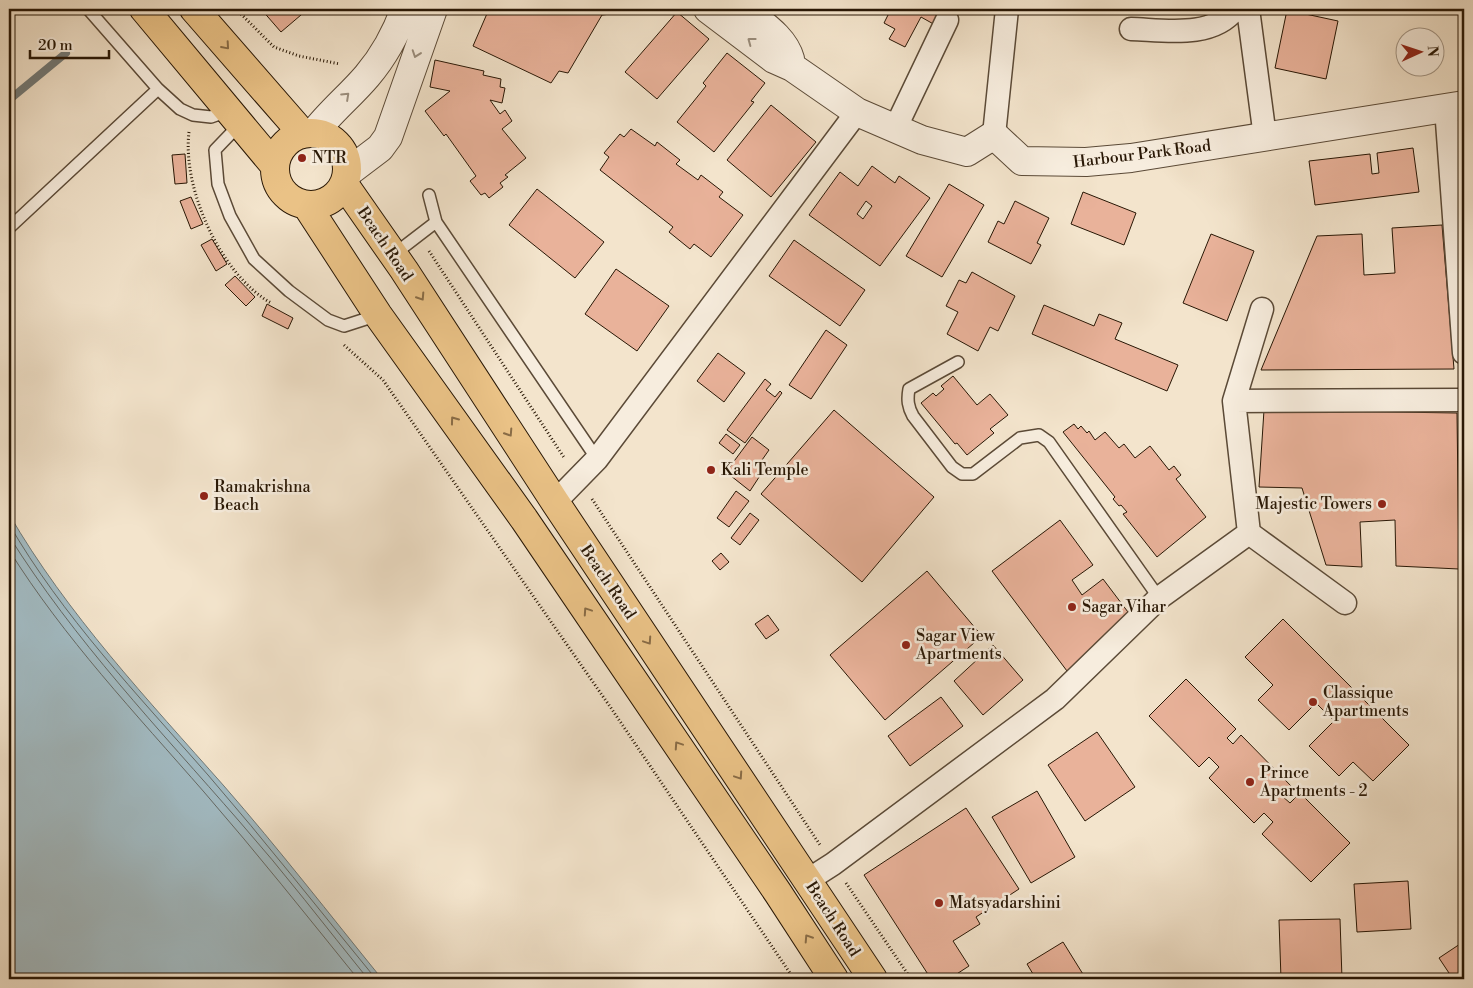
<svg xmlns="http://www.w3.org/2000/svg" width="1473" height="988" font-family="'Libre Bodoni',serif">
  <rect width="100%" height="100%" fill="#f3e4cc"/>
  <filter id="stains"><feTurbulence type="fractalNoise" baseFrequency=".004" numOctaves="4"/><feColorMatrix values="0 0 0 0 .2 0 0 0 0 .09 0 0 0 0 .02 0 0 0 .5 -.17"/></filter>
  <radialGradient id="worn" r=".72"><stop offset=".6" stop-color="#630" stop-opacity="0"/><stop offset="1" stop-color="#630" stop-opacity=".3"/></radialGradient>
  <path fill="#a2bbc3" stroke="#717977" d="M9,514C67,614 148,700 224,786C279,849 330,915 382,979H9Z"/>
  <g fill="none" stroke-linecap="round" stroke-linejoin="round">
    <path stroke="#656964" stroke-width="1" d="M9,524C62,616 138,695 208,775C266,842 320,911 376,979
      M9,536C74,640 159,729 239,821C284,872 325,926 368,979
      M9,550C64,638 136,714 204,792C257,853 307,916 358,979"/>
    <path stroke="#717977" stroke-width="8" d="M9,100L66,53"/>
  </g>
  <path fill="#e9b29a" stroke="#281705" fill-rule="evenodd" d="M261,9H308L281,32Z
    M489,9H613L611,14L602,15L568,73L559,71L551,83L473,46Z
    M891,9H943L946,10L937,26L921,17L905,47L889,39L895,29L884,23Z
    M1287,10L1338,21L1326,79L1275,68Z
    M677,12L709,39L657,99L625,72Z
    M727,53L765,83L751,101L754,102L714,152L677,122L706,86L703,83Z
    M435,60L484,71L483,75L501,79L500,87L505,88L502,103L490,100L500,114L505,110L512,121L502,129L526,158L505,175L508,177L500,183L503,187L489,198L485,193L481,195L470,181L476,176L446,134L444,136L425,111L450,91L430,87Z
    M771,105L816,142L771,197L727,160Z
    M631,129L655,146L657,142L680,160L676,164L698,180L701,175L723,192L719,197L743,215L711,257L694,244L690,249L669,232L673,227L600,170L609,157L604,153L620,134L624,137Z
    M1413,148L1419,192L1315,205L1309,161L1370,154L1372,174L1379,173L1377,153Z
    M185,154L187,183L175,184L172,155Z
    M872,166L895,183L899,176L930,198L880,266L809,215L840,172L858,186ZM866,201L872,206L863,219L857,214Z
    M949,184L984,205L942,277L906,256Z
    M537,189L604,242L575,278L509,225Z
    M1083,192L1136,213L1124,245L1071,224Z
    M191,197L203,224L191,229L180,201Z
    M1015,201L1049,218L1037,243L1041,245L1031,264L988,242L998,221L1004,224Z
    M1442,225L1454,369L1261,370L1317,236L1362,234L1364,275L1395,273L1392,228Z
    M1211,234L1254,251L1227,321L1183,303Z
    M212,239L227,264L216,271L201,245Z
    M794,240L865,290L840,326L769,276Z
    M616,269L669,306L637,351L585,314Z
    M972,272L1015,296L998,331L990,327L978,351L947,334L958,312L946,306L959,280L966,283Z
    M235,276L255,297L246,306L225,285Z
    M267,304L293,318L288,329L262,316Z
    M1044,305L1094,326L1099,314L1122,323L1115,339L1178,365L1167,391L1032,334Z
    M826,330L847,345L811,399L789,385Z
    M718,353L745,373L724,402L697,381Z
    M953,376L977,405L990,394L1008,415L990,429L994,433L967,455L957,443L955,444L921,403L933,393L936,396L944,389L941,386Z
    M765,379L771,384L766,390L775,397L780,391L782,393L745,443L727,430Z
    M834,410L934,497L862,582L761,494Z
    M1264,410L1457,413L1459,569L1396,566L1395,520L1360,522L1362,567L1326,565L1302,488L1259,487Z
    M1074,424L1078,429L1081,426L1087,433L1089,431L1095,440L1105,432L1119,448L1124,444L1135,458L1150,446L1169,470L1174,466L1181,475L1176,479L1206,517L1157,557L1123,514L1127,512L1121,505L1119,506L1113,499L1115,497L1063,432Z
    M726,434L740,445L733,454L719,443Z
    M752,437L769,450L762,460L764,461L761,465L765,468L750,491L726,472Z
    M736,491L749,501L729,527L717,518Z
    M750,513L759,520L740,545L731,538Z
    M1060,520L1093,565L1072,580L1082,595L1103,579L1134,620L1067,671L992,571Z
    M721,553L729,562L720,570L712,561Z
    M927,571L982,636L885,720L830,655Z
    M768,615L779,630L766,639L755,624Z
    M1283,619L1409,745L1373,781L1353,762L1339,776L1309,746L1334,721L1316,703L1289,730L1258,700L1273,685L1245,657Z
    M993,645L1023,680L983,715L954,681Z
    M1186,679L1236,729L1227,738L1233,744L1241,735L1292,787L1282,796L1290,803L1300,793L1350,843L1311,882L1262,834L1273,822L1264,813L1254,823L1209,778L1219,767L1209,757L1199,767L1149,716Z
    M941,697L963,726L910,766L888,736Z
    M1097,732L1135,787L1085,821L1048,765Z
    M1037,791L1075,857L1031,883L992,817Z
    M966,808L1019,889L976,917L980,924L953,941L969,966L949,979H931L864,875Z
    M1408,881L1411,929L1357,932L1354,884Z
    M1340,919L1342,979H1281L1279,920Z
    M1063,942L1086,979H1036L1027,964Z
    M1463,942L1464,979H1453L1439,958Z"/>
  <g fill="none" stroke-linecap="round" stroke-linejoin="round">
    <defs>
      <path id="service" d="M88,9L158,89L180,109L193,115L211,117L228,111
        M240,124L215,150L218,184L230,216L254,259L289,291L328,320L344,326L378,315
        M429,195L436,222
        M9,228L158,89
        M393,255L436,222L597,459
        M958,362L909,389C907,400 908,407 913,416L952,467L962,474H973L1020,438L1039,435L1049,442L1159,598"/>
      <path id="minor" d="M1248,9L1265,137
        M1131,29C1164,30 1212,39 1235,9
        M1446,108L1464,353
        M895,129L947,20
        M994,135L1007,9
        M1234,401L1262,309
        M555,502L597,459L857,112
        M1345,603L1249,533L1234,401L1464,400
        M808,880L833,864L1055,699L1159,598L1249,533"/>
      <path id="tertiary" d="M708,9L774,59L792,67L857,112L922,140L967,152L994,135L1022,161L1086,162L1131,158L1464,105
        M744,9C760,23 784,37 790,59
        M314,133C330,112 350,96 367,76C384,56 396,34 405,9
        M347,173L380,148L388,137L433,9"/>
      <path id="primary" d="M144,9L275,166
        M194,9L303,134
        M275 169a36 36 0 1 1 72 0a36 36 0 1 1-72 0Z
        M344,184L404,270L555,502L873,979
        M307,206L378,315L524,519L778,893L834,979"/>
    </defs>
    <use href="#service" stroke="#5b4a37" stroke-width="14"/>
    <use href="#minor" stroke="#5b4a37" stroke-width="25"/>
    <use href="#tertiary" stroke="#5b4a37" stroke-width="30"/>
    <use href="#primary" stroke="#281705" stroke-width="30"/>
    <path stroke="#281705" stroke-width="3" stroke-dasharray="1 2.5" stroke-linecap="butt" d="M236,9L274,47L299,56L340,64
      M189,132C182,189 221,275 271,303
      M429,251L565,459
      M344,345L383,380L611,708L794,979
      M592,499L820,845
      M846,883L911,979"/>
    <use href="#service" stroke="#f7edde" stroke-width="11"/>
    <use href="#minor" stroke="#f7edde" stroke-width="22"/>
    <use href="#tertiary" stroke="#f7edde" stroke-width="28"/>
    <use href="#primary" stroke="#eac286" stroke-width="28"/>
  </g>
  <defs><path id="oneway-chevron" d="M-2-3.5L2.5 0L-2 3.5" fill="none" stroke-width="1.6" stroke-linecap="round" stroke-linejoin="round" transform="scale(1.25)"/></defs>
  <g stroke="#9a8d7c">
    <use href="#oneway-chevron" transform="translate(751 41) rotate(-143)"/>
    <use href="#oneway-chevron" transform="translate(416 54) rotate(109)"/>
    <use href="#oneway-chevron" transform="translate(346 96) rotate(-43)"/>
  </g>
  <g stroke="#896c46">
    <use href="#oneway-chevron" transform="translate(226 46) rotate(49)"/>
    <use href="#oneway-chevron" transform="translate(421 297) rotate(57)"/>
    <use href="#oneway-chevron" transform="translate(454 420) rotate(-126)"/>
    <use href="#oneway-chevron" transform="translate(509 433) rotate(57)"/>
    <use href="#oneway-chevron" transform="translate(587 611) rotate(-124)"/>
    <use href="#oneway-chevron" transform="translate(648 641) rotate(56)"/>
    <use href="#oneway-chevron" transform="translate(678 745) rotate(-124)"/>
    <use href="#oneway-chevron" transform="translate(739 776) rotate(56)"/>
    <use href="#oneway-chevron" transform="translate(808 938) rotate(-123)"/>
  </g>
  <g fill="#8f2418" stroke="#f7edde" stroke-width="2">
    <circle cx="302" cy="158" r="5"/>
    <circle cx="711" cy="470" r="5"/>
    <circle cx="204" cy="496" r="5"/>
    <circle cx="1382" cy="504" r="5"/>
    <circle cx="1072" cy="607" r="5"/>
    <circle cx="906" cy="645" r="5"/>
    <circle cx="1313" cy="702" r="5"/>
    <circle cx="1250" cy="782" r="5"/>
    <circle cx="939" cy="903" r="5"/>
  </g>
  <g text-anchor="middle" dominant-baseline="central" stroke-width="5" stroke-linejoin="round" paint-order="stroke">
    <g font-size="16" fill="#281705" stroke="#f7edde">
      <text transform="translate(1142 154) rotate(-7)">Harbour Park Road</text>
      <text transform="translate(385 244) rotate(56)">Beach Road</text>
      <text transform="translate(608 582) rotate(56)">Beach Road</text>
      <text transform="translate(833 919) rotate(57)">Beach Road</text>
    </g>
    <g font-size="16" fill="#281705" stroke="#f7edde" text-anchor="start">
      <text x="312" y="158">NTR</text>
      <text x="721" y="470">Kali Temple</text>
      <text x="214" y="487">Ramakrishna<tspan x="214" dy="18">Beach</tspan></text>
      <text x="1372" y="504" text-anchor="end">Majestic Towers</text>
      <text x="1082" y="607">Sagar Vihar</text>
      <text x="916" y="636">Sagar View<tspan x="916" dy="18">Apartments</tspan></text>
      <text x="1323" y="693">Classique<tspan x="1323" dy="18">Apartments</tspan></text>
      <text x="1260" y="773">Prince<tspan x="1260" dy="18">Apartments - 2</tspan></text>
      <text x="949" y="903">Matsyadarshini</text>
    </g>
  </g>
  <rect width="1473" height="988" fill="none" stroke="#f3e4cc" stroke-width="30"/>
  <rect x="10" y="10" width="1453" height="968" fill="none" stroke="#281705" stroke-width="2.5"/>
  <rect x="15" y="15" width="1443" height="958" fill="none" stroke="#281705"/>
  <g transform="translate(1420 52) rotate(87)"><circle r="24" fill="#f7edde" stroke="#a49787"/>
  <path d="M0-4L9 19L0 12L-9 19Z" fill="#8f2418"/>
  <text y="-8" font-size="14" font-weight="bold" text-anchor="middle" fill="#281705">N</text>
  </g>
  <path d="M30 50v8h79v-8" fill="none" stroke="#281705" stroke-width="2.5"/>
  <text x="38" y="50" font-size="15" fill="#281705" stroke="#f7edde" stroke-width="4" paint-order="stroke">20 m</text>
  <rect width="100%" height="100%" filter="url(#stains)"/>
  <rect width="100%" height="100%" fill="url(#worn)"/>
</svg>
